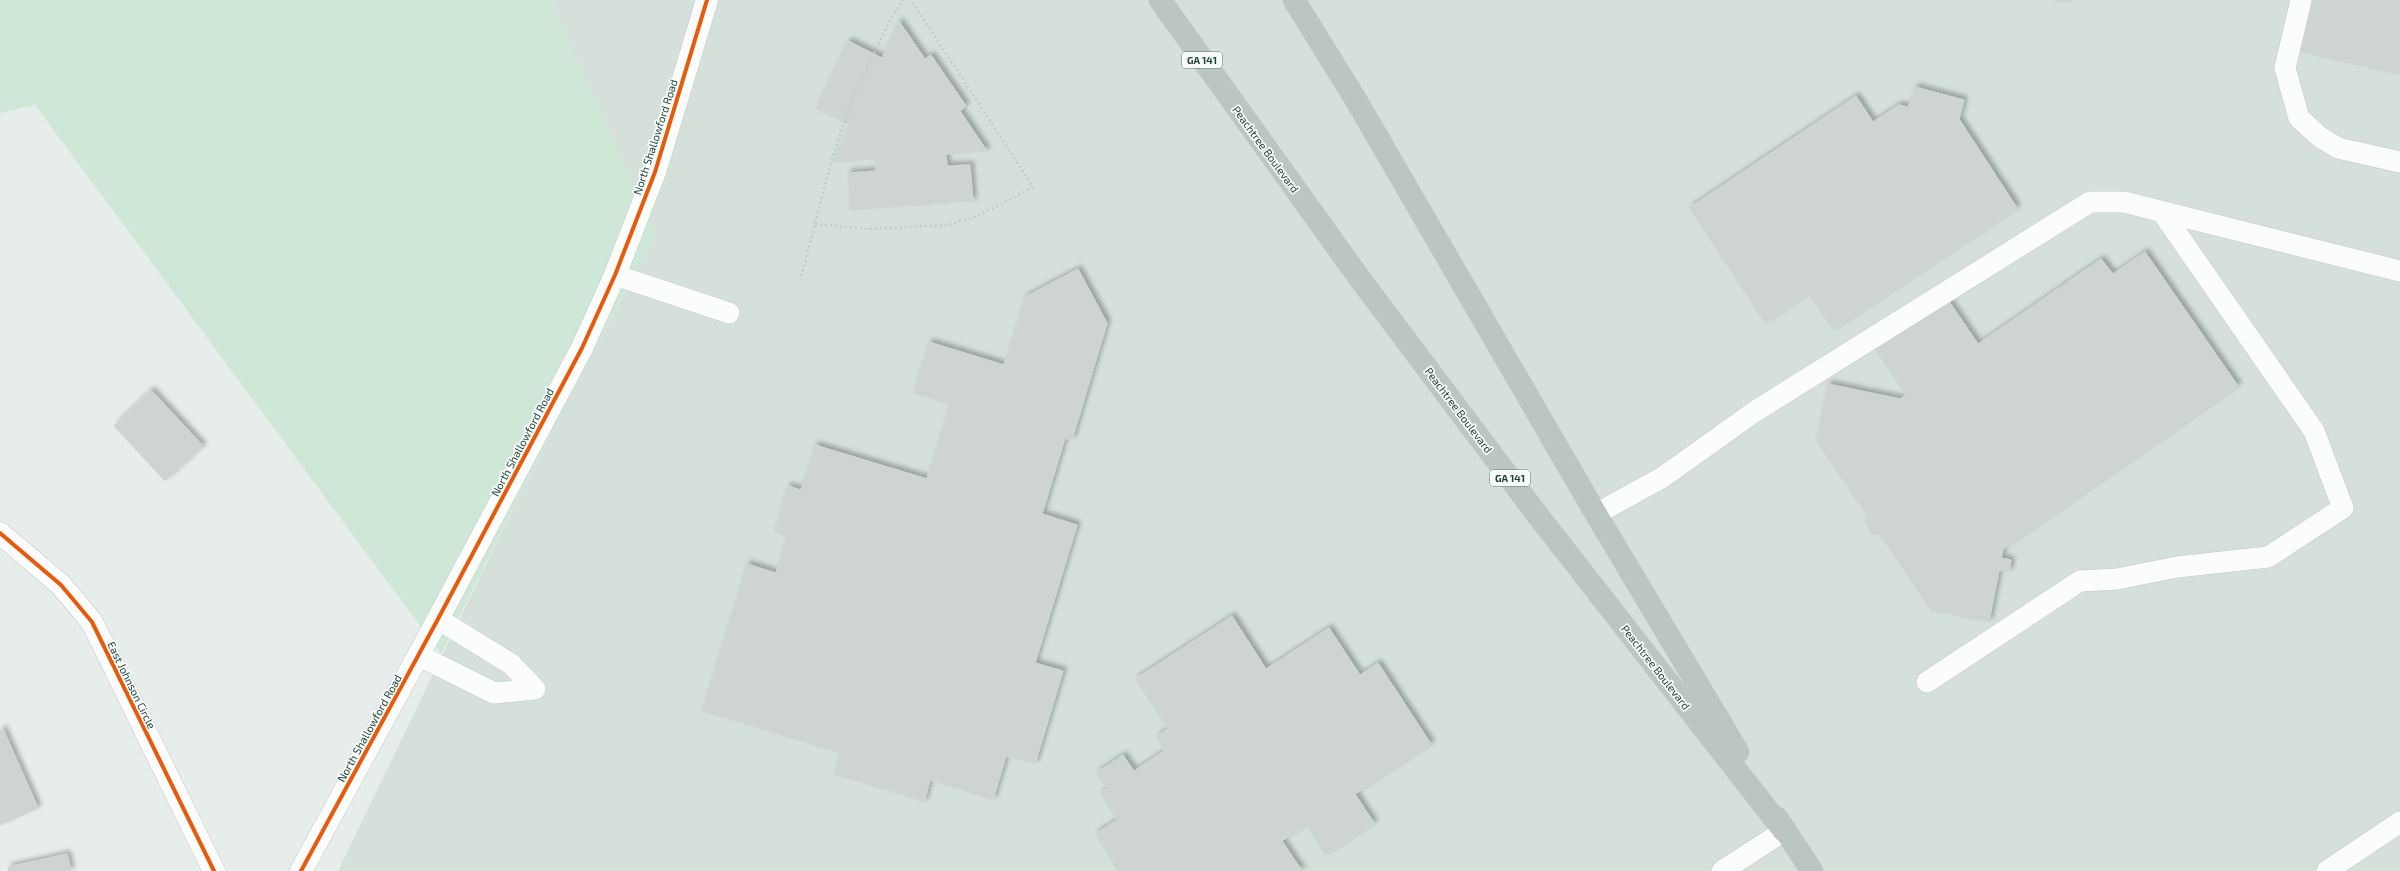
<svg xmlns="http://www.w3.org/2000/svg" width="2400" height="871" font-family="'Exo 2',sans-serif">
  <defs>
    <filter id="shadow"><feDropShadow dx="3.5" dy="-3.5" stdDeviation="2" flood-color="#0004"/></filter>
  </defs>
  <rect width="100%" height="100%" fill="#e7edea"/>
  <path fill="#d5e0da" d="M551,0H2400V871H338L524,486L655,235Z"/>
  <path fill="#cfe7d6" d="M0,0H551L656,235L524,486L441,654L35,105L0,113Z"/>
  <path fill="#ced4d2" stroke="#cfd6d3" filter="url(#shadow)" d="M2052,0H2065V3Z
    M2313,0H2400V75L2301,52Z
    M899,21L925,59L931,55L966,106L960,111L987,151L946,154L947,166L970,165L973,201L850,210L848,173L876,171L875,159L833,162L850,125L816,109L848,41L882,58Z
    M1915,87L1964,100L1959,119L2017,208L1833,330L1808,293L1765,323L1689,208L1856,96L1873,122L1899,105L1908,107Z
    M2145,252L2238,386L2003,549L2001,558L2011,560L2009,572L1999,570L1989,622L1931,611L1880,535L1872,534L1865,523L1867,516L1816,440L1828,384L1900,399L1906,395L1874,348L1946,297L1978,344L2101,259L2113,274Z
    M1078,269L1107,323L1072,440L1065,438L1042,514L1077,525L1035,663L1063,671L1035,764L1006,756L993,800L930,780L924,802L834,774L840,753L702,711L747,564L776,573L787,537L774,532L788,486L801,490L815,445L927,479L950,404L913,393L929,342L1004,365L1025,297Z
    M151,390L203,446L165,481L114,426Z
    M1232,616L1266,669L1329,628L1360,675L1378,663L1431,744L1355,794L1374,823L1325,855L1306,825L1282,841L1302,871H1118L1095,834L1117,820L1100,793L1107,788L1096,773L1123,755L1134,771L1164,751L1156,737L1168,729L1135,679Z
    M3,729L38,808L0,825V731Z
    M67,854L71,871H9L8,867Z"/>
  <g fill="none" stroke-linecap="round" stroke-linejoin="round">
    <defs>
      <path id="lane" d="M2301,0L2285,68L2299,118L2320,137L2338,148L2400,162
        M615,275L729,313
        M1596,514L1663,477L1754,412L2090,202H2124L2400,271
        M438,619L511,664L535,689
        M418,655L494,693L535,689
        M1927,682L2080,581L2117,579L2177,567L2268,557L2343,508L2314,431L2162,212
        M1722,871L1784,831
        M2327,871L2400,822"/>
      <path id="street" d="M0,533L61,585L92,622L214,871
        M301,871L438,619L582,348L615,275L655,172L707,0"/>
      <path id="highway" d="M1160,0L1360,279L1536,513L1784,831
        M1294,0L1356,100L1596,514L1738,752
        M1777,818L1812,871"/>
    </defs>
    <use href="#lane" stroke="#c4cac7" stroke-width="22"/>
    <use href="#street" stroke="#c4cac7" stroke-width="23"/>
    <use href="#highway" stroke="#c1ccc9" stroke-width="23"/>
    <path stroke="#c2ccca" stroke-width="2.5" stroke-dasharray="2 3" stroke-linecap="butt" d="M815,224L871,229L947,225L980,215L1033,187L911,0
      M800,281L833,155L855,93L889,22L903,0"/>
    <use href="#lane" stroke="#fbfcfc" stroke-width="21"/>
    <use href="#street" stroke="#fbfcfc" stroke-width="22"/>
    <use href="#highway" stroke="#bbc5c2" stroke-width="22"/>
    <defs>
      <path id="cycleway" d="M0,533L61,585L92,622L214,871
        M301,871L438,619L582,348L615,275L655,172L707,0"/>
    </defs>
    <use href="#cycleway" stroke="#f6fbf9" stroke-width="6"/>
    <use href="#cycleway" stroke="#e8590c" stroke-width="4"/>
  </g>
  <g text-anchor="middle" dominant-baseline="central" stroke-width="3.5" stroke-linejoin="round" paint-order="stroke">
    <g fill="#f6fbf9" stroke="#617b73" stroke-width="1">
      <rect x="1182" y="52" width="40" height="16" rx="3"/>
      <rect x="1490" y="470" width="40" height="16" rx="3"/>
    </g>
    <g font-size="10" font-weight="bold" fill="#21443a">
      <text x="1202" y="60">GA 141</text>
      <text x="1510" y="478">GA 141</text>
    </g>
    <g font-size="11" fill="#21443a" stroke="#f6fbf9">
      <text transform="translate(655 137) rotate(-72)">North Shallowford Road</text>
      <text transform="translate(1266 149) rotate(54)">Peachtree Boulevard</text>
      <text transform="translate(1459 410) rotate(53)">Peachtree Boulevard</text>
      <text transform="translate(522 442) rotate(-62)">North Shallowford Road</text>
      <text transform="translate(1656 667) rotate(52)">Peachtree Boulevard</text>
      <text transform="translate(132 685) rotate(64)">East Johnson Circle</text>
      <text transform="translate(369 728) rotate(-61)">North Shallowford Road</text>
    </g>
  </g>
</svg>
